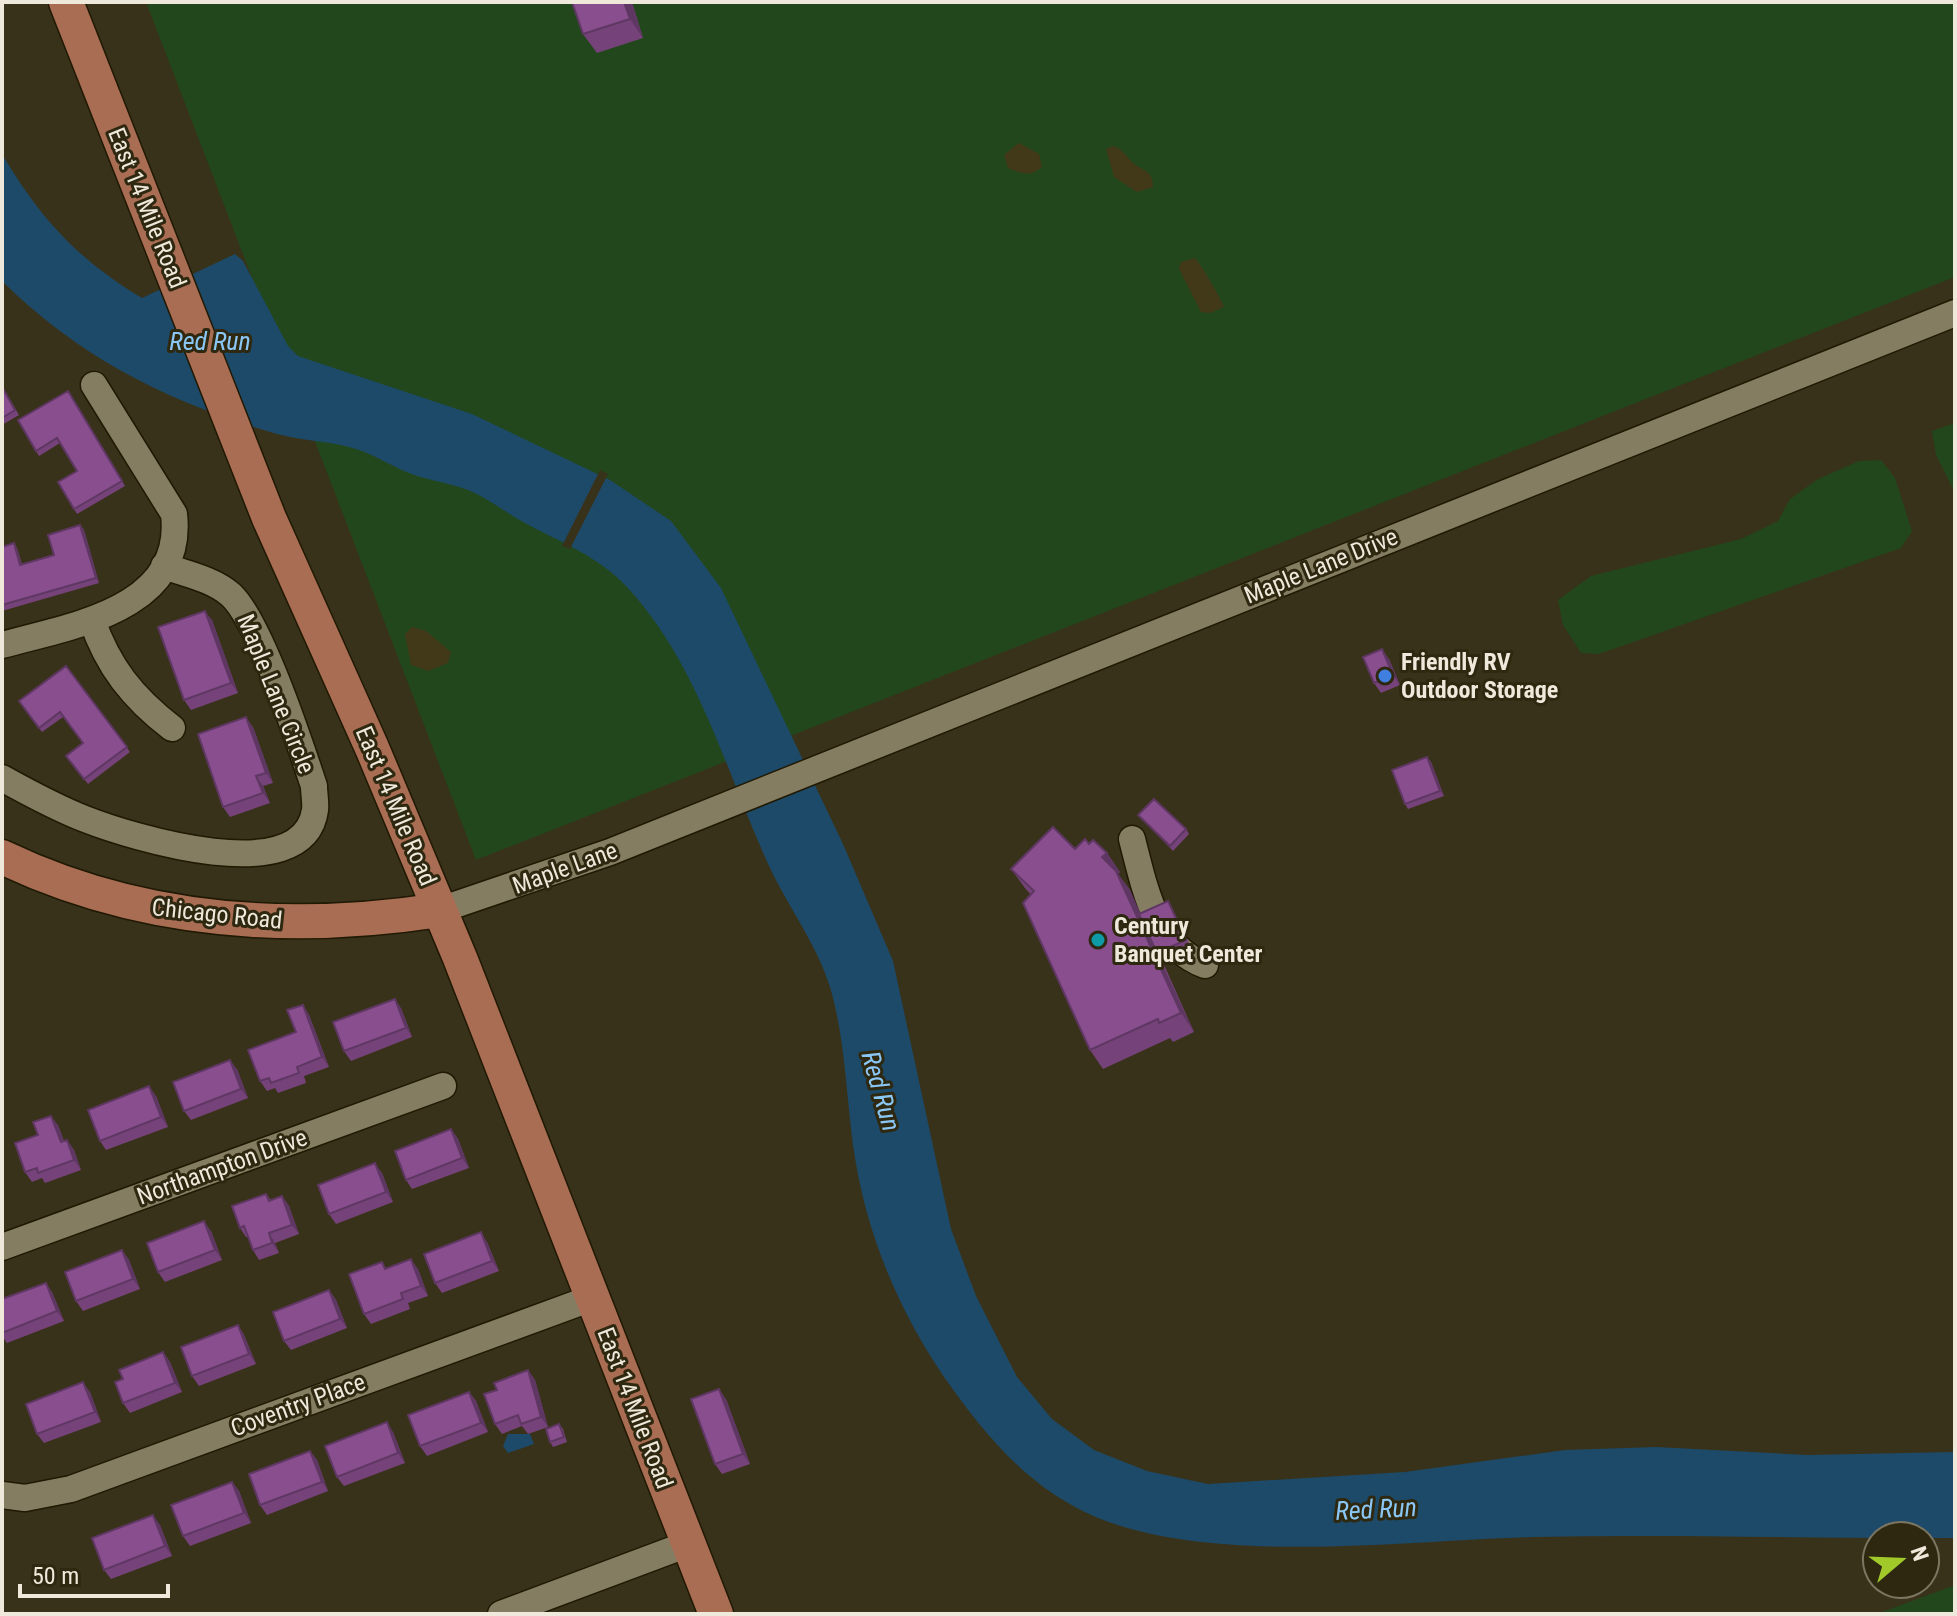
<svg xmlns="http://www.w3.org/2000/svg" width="1957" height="1616" font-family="'Roboto Condensed',sans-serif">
  <rect width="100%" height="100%" fill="#39321a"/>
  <path fill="#23471c" d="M146,2H1955V277L476,860Z
    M1955,423V493L1936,455L1932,431Z
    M1881,460L1895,478L1912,531L1901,548L1599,654L1581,653L1563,625L1558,600L1591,576L1741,539L1778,521L1790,499L1818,479L1859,461Z
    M1955,1585V1614H1877Z"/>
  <path fill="#423919" d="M1019,143L1039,154L1042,167C1031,177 1021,174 1008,168L1004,155Z
    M1113,146C1124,150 1125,155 1133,163C1144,172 1153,170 1153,187L1137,192L1114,177L1106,149Z
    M1195,258C1199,261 1223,302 1224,307L1210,313L1201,312L1179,269L1181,262Z
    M412,627L426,631L451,652L448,663L428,671L411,665L405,634Z"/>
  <path fill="#1d4a68" d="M2,154C40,218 77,259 142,298L235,254L243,261L288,346L298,356L472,414L610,480L671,521L721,588L843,844L893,961L951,1229L976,1296L1017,1377L1052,1419L1094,1450L1147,1471L1208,1484L1405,1472L1565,1450L1656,1447L1807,1455L1955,1452V1538C1821,1539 1675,1534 1534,1537C1404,1540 1190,1570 1075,1507C1019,1477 980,1428 944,1377C896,1306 865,1230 853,1145C846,1092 845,1038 830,987C817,945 789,908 770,868C726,773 699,664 626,586C598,556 560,542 525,523C506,513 488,498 468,490C447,482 424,480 404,471C388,464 372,454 356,449C331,441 303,441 277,434C171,403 82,360 2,281Z
    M508,1434H530L534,1444L508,1453L503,1446Z"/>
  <path fill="#39321a" d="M600,470L608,474L570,549L562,546Z"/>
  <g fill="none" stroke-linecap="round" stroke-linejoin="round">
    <defs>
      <path id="minor" d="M92,620C108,667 133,698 172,728
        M2,645C70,626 185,610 174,514L94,385
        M2,778C29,793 57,808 85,819C131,837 304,891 315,810C316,803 314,794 314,786C300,744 260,622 231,595C213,579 186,574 164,566
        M1132,839C1144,885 1155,947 1205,965
        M440,910L610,852L1955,313
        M2,1247L443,1086
        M2,1495L25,1498L71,1489L592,1298
        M501,1614L688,1544"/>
      <path id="major" d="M66,2L269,518L372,748L460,958L716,1614
        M2,857C140,923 291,933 440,910"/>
    </defs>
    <use href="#minor" stroke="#201903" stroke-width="29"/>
    <use href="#major" stroke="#201903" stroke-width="37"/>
    <use href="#minor" stroke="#857d62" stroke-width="26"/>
    <use href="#major" stroke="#a96d54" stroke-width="34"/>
  </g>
  <path fill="#754379" d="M632,2L643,38L597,53L583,34Z
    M2,386L19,415L2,425Z
    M71,396L125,486L77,514L58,482L77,471L60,443L39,456L36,451Z
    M80,525L84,530L99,583L2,611V547L14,543L17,548L22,564L54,555Z
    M212,620L238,693L191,710L184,700Z
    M1389,659L1400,685L1381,693L1374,683Z
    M66,666L130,752L88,784L66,756L83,743L63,717L42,732L19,701Z
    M253,727L273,783L263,786L270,803L230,817L223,807Z
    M1427,757L1431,762L1444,796L1408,809L1405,804Z
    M1138,815L1186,829L1189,834L1173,851Z
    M1089,844L1107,853L1120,872L1118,874L1130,890L1140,914L1171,906L1190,945L1161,958L1194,1032L1173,1042L1170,1038L1103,1069L1090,1050L1031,895L1025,888L1011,869Z
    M303,1005L309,1015L329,1067L304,1076L306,1083L278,1093L275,1088L267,1091L260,1081L296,1032Z
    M401,1008L412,1037L351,1061L344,1051Z
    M237,1069L248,1098L191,1120L184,1111Z
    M156,1096L168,1127L106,1150L100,1141Z
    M58,1125L64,1141L67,1140L74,1150L81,1170L45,1183L42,1178L32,1182L25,1172L38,1135Z
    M451,1129L458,1139L469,1168L412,1189L406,1180Z
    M382,1173L393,1202L336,1224L329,1214Z
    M266,1194L271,1200L282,1196L289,1206L299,1234L275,1243L279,1253L259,1260L253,1250L248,1237H246L240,1228Z
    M211,1231L222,1260L165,1282L158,1272Z
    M487,1242L499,1271L442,1293L435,1283Z
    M122,1250L129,1260L140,1289L83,1311L76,1301Z
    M382,1262L386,1269H418L428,1296L408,1303L410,1309L371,1324L364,1314Z
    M329,1290L336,1300L347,1328L291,1350L284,1341Z
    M52,1292L64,1321L7,1343L2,1336V1299Z
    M238,1325L244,1335L256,1364L199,1386L192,1376Z
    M163,1352L170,1362L182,1392L130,1413L123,1403V1379Z
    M528,1370L535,1380L548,1427L528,1434L522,1426L502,1434L495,1424L497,1390Z
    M90,1392L101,1422L44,1443L37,1434Z
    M469,1392L476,1401L488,1432L427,1456L420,1446Z
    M726,1399L750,1464L722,1474L715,1464Z
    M559,1424L563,1429L567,1442L553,1447L550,1442Z
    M393,1432L405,1463L344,1486L337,1477Z
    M310,1451L317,1460L328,1491L267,1515L260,1505Z
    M232,1482L239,1491L251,1523L190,1546L183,1536Z
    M160,1525L172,1556L111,1579L104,1570Z"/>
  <path fill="#5f3763" d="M624,2H632L643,38L630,19Z
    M80,525L84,530L99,583L96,578Z
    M14,543L17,548L23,570L20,565Z
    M205,611L212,620L238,693L231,683Z
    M1382,649L1389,659L1400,685L1393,675Z
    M246,717L253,727L273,783L266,773Z
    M1427,757L1431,762L1444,796L1440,791Z
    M256,776L263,786L270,803L263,793Z
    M1107,853L1120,872L1118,874L1130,890L1158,953H1157L1194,1032L1181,1013L1102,857Z
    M395,999L401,1008L412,1037L406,1028Z
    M303,1005L309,1015L329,1067L322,1057Z
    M230,1060L237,1069L248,1098L241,1089Z
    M149,1086L156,1096L168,1127L161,1117Z
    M51,1116L58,1125L68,1152L61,1142Z
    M451,1129L458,1139L469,1168L462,1158Z
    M67,1140L74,1150L81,1170L74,1160Z
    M375,1163L382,1173L393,1202L386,1192Z
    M282,1196L289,1206L299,1234L292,1225Z
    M204,1221L211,1231L222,1260L215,1250Z
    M481,1232L487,1242L499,1271L492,1261Z
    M269,1233L275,1243L279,1253L272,1243Z
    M122,1250L129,1260L140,1289L133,1279Z
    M411,1259L418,1269L428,1296L421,1286Z
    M46,1283L52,1292L64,1321L57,1311Z
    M329,1290L336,1300L347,1328L340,1319Z
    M238,1325L244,1335L256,1364L249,1354Z
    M163,1352L170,1362L182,1392L175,1383Z
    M528,1370L535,1380L548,1427L541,1417Z
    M83,1382L90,1392L101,1422L95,1412Z
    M719,1389L726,1399L750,1464L743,1454Z
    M469,1392L476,1401L488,1432L481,1423Z
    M387,1422L393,1432L405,1463L398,1453Z
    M310,1451L317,1460L328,1491L322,1482Z
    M232,1482L239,1491L251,1523L244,1513Z
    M153,1515L160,1525L172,1556L165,1546Z"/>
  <path fill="#884e8d" stroke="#5f3763" stroke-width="2" d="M572,2H624L630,19L583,34Z
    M2,387L15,410L2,418Z
    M68,391L122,481L74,509L58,482L77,471L57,438L36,451L18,420Z
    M80,525L96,578L2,605V547L14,543L20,565L54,555L48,535Z
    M205,611L231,683L184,700L158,627Z
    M1382,649L1393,675L1374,683L1363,657Z
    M66,666L127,747L84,779L66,756L83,743L60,712L39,728L19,701Z
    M246,717L266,773L256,776L263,793L223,807L198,734Z
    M1427,757L1440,791L1405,804L1392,770Z
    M1154,799L1186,829L1170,846L1138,815Z
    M1053,827L1075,849L1085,839L1089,844L1093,840L1107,853L1102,857L1116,871L1181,1013L1159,1023L1158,1019L1090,1050L1023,903L1034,891L1011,869Z
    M1168,901L1186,940L1157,953L1139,914Z
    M395,999L406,1028L344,1051L333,1022Z
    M303,1005L322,1057L297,1067L299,1073L271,1083L269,1078L260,1081L248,1050L296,1032L287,1010Z
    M230,1060L241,1089L184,1111L173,1082Z
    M149,1086L161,1117L100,1141L88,1110Z
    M51,1116L61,1142L67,1140L74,1160L38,1173L37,1168L25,1172L15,1143L38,1135L33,1122Z
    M451,1129L462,1158L406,1180L395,1151Z
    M375,1163L386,1192L329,1214L318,1185Z
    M266,1194L269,1201L282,1196L292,1225L269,1233L272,1243L253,1250L244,1226L240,1228L232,1206Z
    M204,1221L215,1250L158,1272L147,1243Z
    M481,1232L492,1261L435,1283L424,1254Z
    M122,1250L133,1279L76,1301L65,1272Z
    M411,1259L421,1286L401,1293L403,1299L364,1314L349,1274L382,1262L385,1269Z
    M46,1283L57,1311L2,1333V1299Z
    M329,1290L340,1319L284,1341L273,1312Z
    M238,1325L249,1354L192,1376L181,1347Z
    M163,1352L175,1383L123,1403L115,1382L123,1379L119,1370Z
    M528,1370L541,1417L521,1424L518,1415L495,1424L484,1394L497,1390L494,1383Z
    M83,1382L95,1412L37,1434L26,1404Z
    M719,1389L743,1454L715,1464L691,1399Z
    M469,1392L481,1423L420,1446L408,1415Z
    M387,1422L398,1453L337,1477L325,1446Z
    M559,1424L564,1437L550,1442L546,1429Z
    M310,1451L322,1482L260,1505L249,1474Z
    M232,1482L244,1513L183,1536L171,1505Z
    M153,1515L165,1546L104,1570L92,1538Z"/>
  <circle fill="#3f7fe0" stroke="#2f2810" stroke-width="3" cx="1385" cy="676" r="8"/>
  <circle fill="#0f9aa8" stroke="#2f2810" stroke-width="3" cx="1098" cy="940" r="8"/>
  <g text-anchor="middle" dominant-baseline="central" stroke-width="6" stroke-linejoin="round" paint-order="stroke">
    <g font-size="24" fill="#eee9db" stroke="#2f2810">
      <text transform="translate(147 208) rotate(68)">East 14 Mile Road</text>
      <text transform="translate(1321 566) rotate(-22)">Maple Lane Drive</text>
      <text transform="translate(276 694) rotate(68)">Maple Lane Circle</text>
      <text transform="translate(396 806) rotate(67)">East 14 Mile Road</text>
      <text transform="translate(565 868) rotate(-20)">Maple Lane</text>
      <text transform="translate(217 914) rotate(6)">Chicago Road</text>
      <text transform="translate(222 1167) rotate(-20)">Northampton Drive</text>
      <text transform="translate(298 1405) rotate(-20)">Coventry Place</text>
      <text transform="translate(635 1408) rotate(69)">East 14 Mile Road</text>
    </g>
    <g font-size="24" font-weight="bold" fill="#eee9db" stroke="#2f2810" text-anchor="start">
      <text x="1401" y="662">Friendly RV<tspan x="1401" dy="28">Outdoor Storage</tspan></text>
      <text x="1114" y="926">Century<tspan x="1114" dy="28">Banquet Center</tspan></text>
    </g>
    <g font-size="26" font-style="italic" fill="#8bc7f4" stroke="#2f2810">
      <text x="210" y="341">Red Run</text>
      <text transform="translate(881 1091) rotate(74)">Red Run</text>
      <text transform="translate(1376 1509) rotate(-3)">Red Run</text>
    </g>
  </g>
  <rect width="1957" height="1616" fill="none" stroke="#eee9db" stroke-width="8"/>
  <g transform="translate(1901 1560) rotate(71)"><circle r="38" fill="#2f2810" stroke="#7b7561" stroke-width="2"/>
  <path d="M0-6L14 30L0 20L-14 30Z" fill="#a1c92a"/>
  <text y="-12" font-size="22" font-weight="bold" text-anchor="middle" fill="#eee9db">N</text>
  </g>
  <path d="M20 1584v12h148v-12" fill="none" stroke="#eee9db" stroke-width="4"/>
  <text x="32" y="1584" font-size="24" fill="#eee9db" stroke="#2f2810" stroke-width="6" paint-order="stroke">50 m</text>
</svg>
